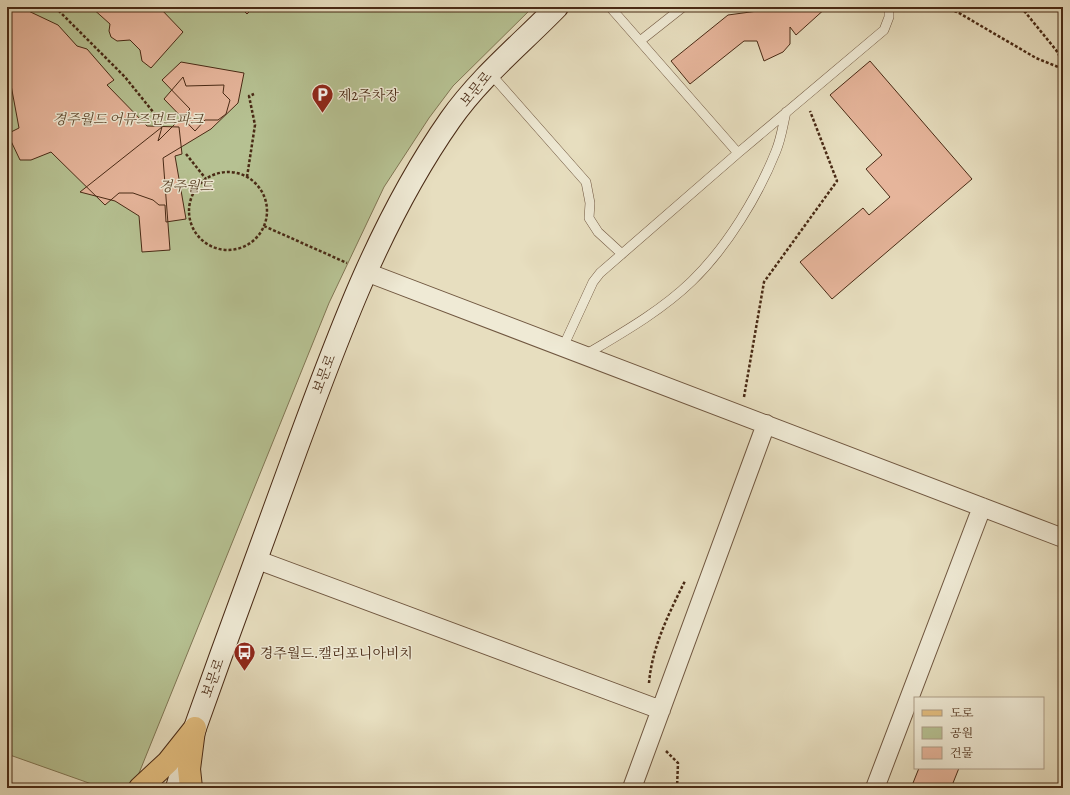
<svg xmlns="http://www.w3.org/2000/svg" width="1070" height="795" font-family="Alegreya,'Noto Serif KR',serif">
  <rect width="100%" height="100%" fill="#e7debf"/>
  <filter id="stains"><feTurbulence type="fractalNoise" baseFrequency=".005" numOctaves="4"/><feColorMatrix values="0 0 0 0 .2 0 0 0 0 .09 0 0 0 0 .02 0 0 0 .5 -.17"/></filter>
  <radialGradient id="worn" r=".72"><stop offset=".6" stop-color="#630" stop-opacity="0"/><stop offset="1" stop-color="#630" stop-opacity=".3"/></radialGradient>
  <path fill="#b6c192" stroke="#807654" d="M7,7H533L453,86L429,118L384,187L329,303L133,788H103L7,754Z"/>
  <path fill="#e6b59b" stroke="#492a15" d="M7,7H20L58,25L77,46L87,49L114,80L107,85L147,126L179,127L182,154L175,156L186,219L166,222L165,205H159L153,200L133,193H119L105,205L51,152L31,160H20L10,139L11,132L19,128L11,85L7,84Z
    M91,7H159L183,32L151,68L142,61L140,50L130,40L117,41L111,37L109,31L110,24Z
    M240,7H254L247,14Z
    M766,7H827L796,35L790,27V44L783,52L764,61L757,41H744L690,84L671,61L728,15L765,10Z
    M870,61L972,179L832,299L800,262L863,208L869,215L890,197L866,169L882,155L830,95Z
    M181,62L244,73L238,103L211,129L163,158L170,250L142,252L139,216L115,201L80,192L162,127L158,141L190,109L162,80Z
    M183,77L186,86L224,85L223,93L230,100L226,114L218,120H205L195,131L164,99Z
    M919,768H959L951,788H911Z"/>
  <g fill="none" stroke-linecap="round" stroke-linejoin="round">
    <defs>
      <path id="lane" d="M610,7L738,153
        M640,41L683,7
        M489,72L586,182L590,203L589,218L598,232L622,254
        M563,347L593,282L600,273L738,153L884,30L889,17V7
        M585,355C622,333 661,311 692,281C727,247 758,196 776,151C781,139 783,125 786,112"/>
      <path id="street" d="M366,272L1063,538
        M255,559L661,710
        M632,788L766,424
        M875,788L982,507"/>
      <path id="secondary" d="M177,788L195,728C228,635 262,542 296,450C338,336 380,220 450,120C480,77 521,44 557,7"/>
      <path id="primary" d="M140,788L168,762L195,728
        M191,788L189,769L194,730"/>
    </defs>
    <use href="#lane" stroke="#705740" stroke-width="10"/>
    <use href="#street" stroke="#705740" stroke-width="20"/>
    <use href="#secondary" stroke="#492a15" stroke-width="24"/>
    <use href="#primary" stroke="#492a15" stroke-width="24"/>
    <path stroke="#492a15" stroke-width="2.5" stroke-dasharray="3 2" stroke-linecap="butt" d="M55,7L125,77L162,123
      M945,7L959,13L1036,58L1063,69
      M1021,7L1056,50L1063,62
      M186,154L206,179
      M189 211a39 39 0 1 1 78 0a39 39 0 1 1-78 0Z
      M247,177L255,125L249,96L254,94
      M264,226L347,263
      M744,397L764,282L837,181L810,111
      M649,683C652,647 669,613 685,581
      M666,751L678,763L677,788"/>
    <use href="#lane" stroke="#efead5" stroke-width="9"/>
    <use href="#street" stroke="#efead5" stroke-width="18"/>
    <use href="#secondary" stroke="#efead5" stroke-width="22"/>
    <use href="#primary" stroke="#e4bf80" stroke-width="22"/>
  </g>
  <defs>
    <symbol id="parking-pin" viewBox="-11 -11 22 30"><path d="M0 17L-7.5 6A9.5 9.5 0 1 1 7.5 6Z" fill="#8f2418" stroke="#efead5"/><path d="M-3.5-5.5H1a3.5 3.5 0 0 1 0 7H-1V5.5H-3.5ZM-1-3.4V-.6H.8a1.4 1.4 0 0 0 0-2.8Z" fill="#fff"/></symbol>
    <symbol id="bus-pin" viewBox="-11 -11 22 30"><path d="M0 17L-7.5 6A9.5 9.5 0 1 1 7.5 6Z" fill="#8f2418" stroke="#efead5"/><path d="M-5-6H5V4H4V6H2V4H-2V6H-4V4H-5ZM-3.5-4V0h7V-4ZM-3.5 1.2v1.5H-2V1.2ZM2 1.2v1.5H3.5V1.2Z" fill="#fff"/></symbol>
  </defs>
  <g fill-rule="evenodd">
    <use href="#parking-pin" x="310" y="82" width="25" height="34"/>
    <use href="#bus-pin" x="232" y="640" width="25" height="34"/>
  </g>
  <g text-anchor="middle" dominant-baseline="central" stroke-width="3" stroke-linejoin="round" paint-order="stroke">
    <g font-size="14" fill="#492a15" stroke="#efead5">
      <text transform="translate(476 89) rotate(-50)">보문로</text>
      <text transform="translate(324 374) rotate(-69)">보문로</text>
      <text transform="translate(213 678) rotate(-70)">보문로</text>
    </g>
    <g font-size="14" fill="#492a15" stroke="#efead5" text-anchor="start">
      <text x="338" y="95">제2주차장</text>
      <text x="260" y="653">경주월드.캘리포니아비치</text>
    </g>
    <g font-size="14" font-style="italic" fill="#5f482e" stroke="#efead5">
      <text x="128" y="119">경주월드 어뮤즈먼트파크</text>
      <text x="186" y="186">경주월드</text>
    </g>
  </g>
  <rect width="1070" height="795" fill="none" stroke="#e7debf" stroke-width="24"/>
  <rect x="8" y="8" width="1054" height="779" fill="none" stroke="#492a15" stroke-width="2"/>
  <rect x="12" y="12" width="1046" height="771" fill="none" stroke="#492a15"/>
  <rect x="914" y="697" width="130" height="72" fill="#efead5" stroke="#ad9d88"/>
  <rect x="922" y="710" width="20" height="6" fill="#e4bf80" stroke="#ad9d88"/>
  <text x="950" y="717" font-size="12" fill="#492a15">도로</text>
  <rect x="922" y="727" width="20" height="12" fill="#b6c192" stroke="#ad9d88"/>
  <text x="950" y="737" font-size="12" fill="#492a15">공원</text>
  <rect x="922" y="747" width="20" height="12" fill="#e6b59b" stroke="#ad9d88"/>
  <text x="950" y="757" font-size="12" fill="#492a15">건물</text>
  <rect width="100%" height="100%" filter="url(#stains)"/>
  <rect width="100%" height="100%" fill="url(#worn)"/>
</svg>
